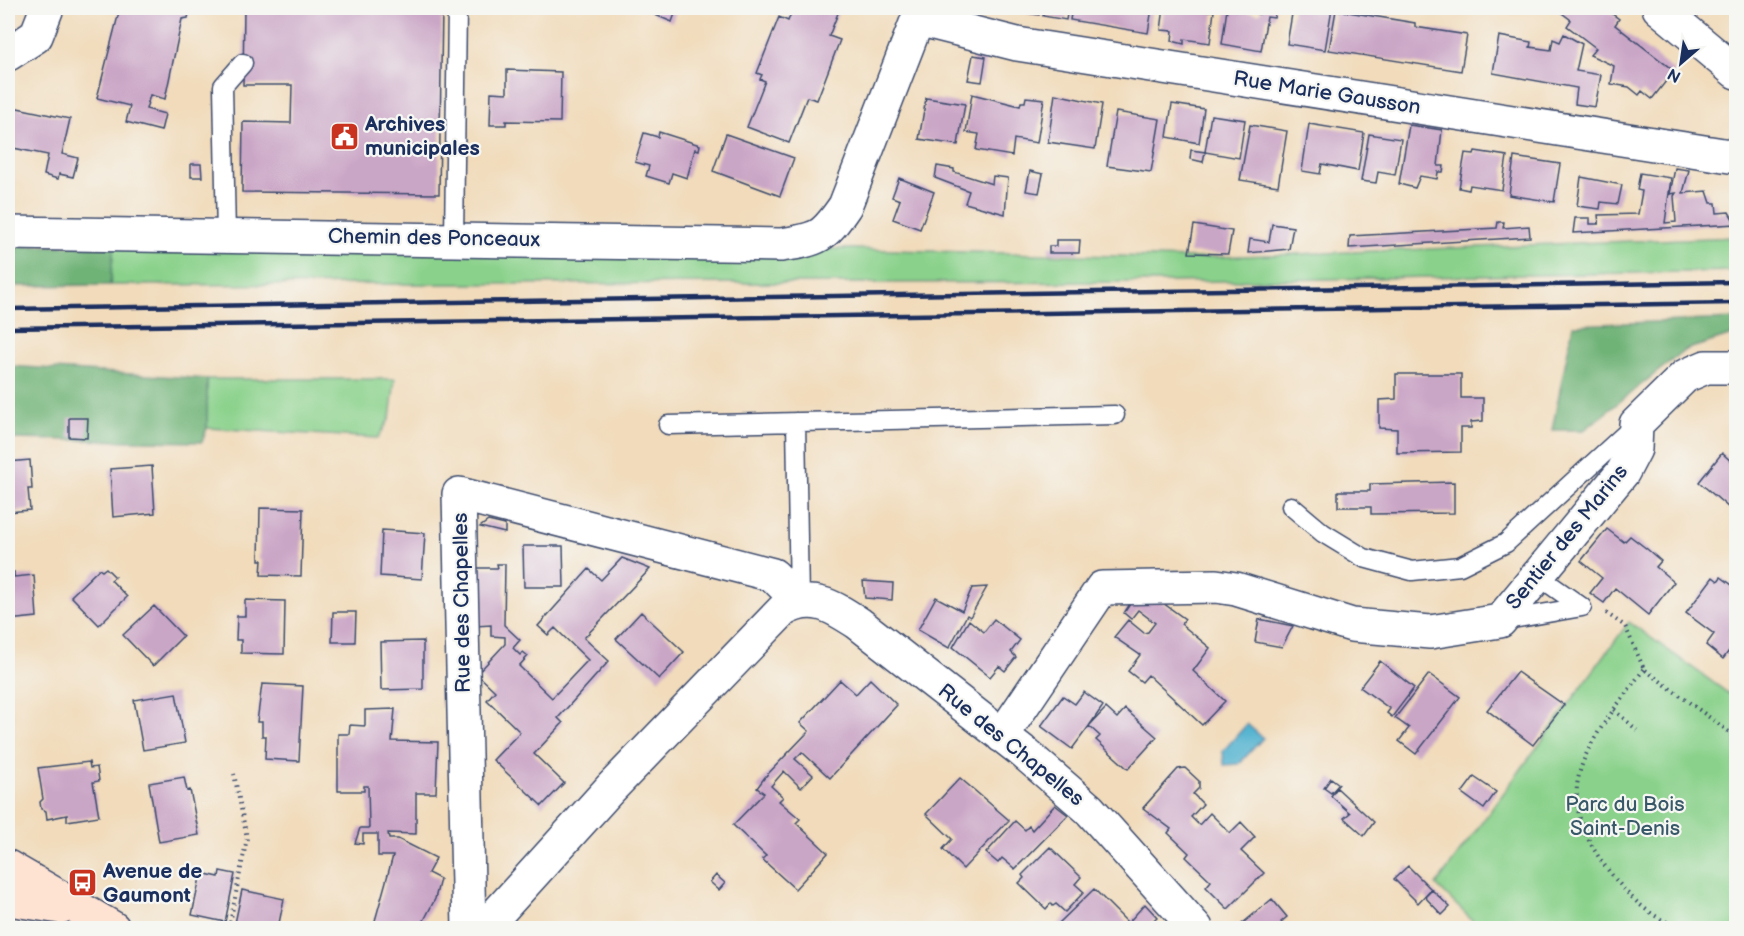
<svg xmlns="http://www.w3.org/2000/svg" width="1744" height="936" font-family="'Balsamiq Sans',sans-serif">
  <rect width="100%" height="100%" fill="#f6f6f2"/>
  <filter id="ink" filterUnits="userSpaceOnUse"><feTurbulence type="fractalNoise" baseFrequency=".0167" numOctaves="2"/><feDisplacementMap in="SourceGraphic" scale="12" xChannelSelector="R" yChannelSelector="G"/><feConvolveMatrix kernelMatrix="1 2 1 2 8 2 1 2 1" color-interpolation-filters="sRGB"/></filter>
  <filter id="wash" filterUnits="userSpaceOnUse"><feTurbulence type="fractalNoise" baseFrequency=".008" numOctaves="4" result="noise"/><feDisplacementMap in="SourceGraphic" scale="24" xChannelSelector="R" yChannelSelector="G"/><feGaussianBlur stdDeviation="1.35" result="paint"/><feColorMatrix in="noise" values="0 0 0 0 0 0 0 0 0 0 0 0 0 0 0 0 0 1.4 0 .05"/><feComposite in="paint" operator="in"/></filter>
  <g filter="url(#wash)">
    <rect width="100%" height="100%" fill="#f1dbbb"/>
    <path fill="#8ad18b" stroke="#528074" stroke-width="1.5" d="M1736,237V271L1175,282L110,285L114,246L852,249L1192,258Z
      M207,379H395L390,418L378,438L207,428Z
      M1629,622L1736,699V928H1480L1436,885Z"/>
    <path fill="#6fb377" stroke="#45716a" stroke-width="1.5" d="M8,246H114L110,285L8,286Z
      M1736,319V334L1685,350L1584,430H1552L1573,325Z
      M8,366L207,379V428L202,442L8,439Z"/>
    <path fill="#50b1cf" stroke="#367096" stroke-width="1.5" d="M1247,724L1263,738L1239,764L1224,765L1223,751Z"/>
    <g id="blocks">
      <path fill="#caa6c6" d="M120,8L153,11L154,8L190,9L188,18L182,19L165,99L150,95L146,109L165,114L161,131L126,122L130,106L97,98Z
        M244,8H442L439,194L242,192L243,122L291,123L292,85H243Z
        M656,8H677L672,22L653,14Z
        M793,8H840L829,36L840,40L817,100L807,97L789,143L747,127L765,81L760,79L762,75L757,73L779,17L788,21Z
        M1007,8H1040L1039,15L1006,10Z
        M1044,8H1068L1066,20L1043,16Z
        M1072,8H1152L1148,33L1070,20Z
        M1164,8L1214,11L1210,43L1184,39V44L1172,41L1173,31L1161,30Z
        M1262,8H1276L1274,18L1267,17L1261,51L1222,44L1227,9L1259,14Z
        M1293,8H1332L1325,50L1287,44Z
        M1559,8H1604L1619,19L1615,25L1674,71L1652,99L1642,91L1639,95L1629,87L1611,84L1614,66L1590,55L1596,48L1567,26L1571,20L1558,10Z
        M1336,10L1415,23V27L1467,35L1461,71L1329,50Z
        M1564,34L1582,44L1576,71L1601,75L1595,107L1575,104L1577,88L1493,73L1499,36L1531,42L1530,47L1551,50L1553,39L1560,42Z
        M973,55L986,57L982,82L968,80Z
        M507,70L561,72L560,122L506,121V125H490L491,92L507,93Z
        M972,94L1020,106L1021,102H1025L1026,97L1044,99L1037,143L1014,139L1012,156L976,150L979,134L966,132Z
        M1055,94L1102,104L1095,149L1048,142Z
        M926,98L965,104L958,145L919,139Z
        M1172,104L1204,109L1199,143L1167,137Z
        M8,106L70,119L62,154L78,158L73,177L59,174L58,179L44,175L48,155L13,148L10,164L8,163Z
        M1116,112L1160,119L1151,172L1107,166Z
        M1211,115L1245,120L1239,158L1205,152Z
        M1309,124L1364,133L1358,171L1322,164L1320,174L1302,171Z
        M1250,125L1287,131L1278,186L1240,180Z
        M1409,125L1442,130L1438,166H1444L1443,172H1438L1437,179L1420,176L1415,188L1399,184Z
        M659,132L700,145L699,150L695,149L687,178L672,173L669,183L646,176L649,166L635,162L644,133L658,137Z
        M726,134L794,158L780,196L713,171Z
        M1369,134L1401,139L1395,175L1378,172L1376,183L1361,181Z
        M1191,150L1205,152L1203,162L1190,159Z
        M1475,151L1507,156L1502,190L1470,185L1469,190L1459,188L1465,153L1474,154Z
        M1514,157L1560,164L1554,202L1509,195Z
        M191,164H201L202,177H191Z
        M937,166L954,169V172L992,184L993,176L1008,178L1005,214L965,203L969,191L935,178Z
        M1675,168L1689,170L1683,193L1707,191L1711,203H1716L1717,213L1729,212L1736,224L1573,233L1575,218H1590V224H1599L1598,215L1638,214L1642,191L1637,190L1640,173L1671,178L1665,223L1676,222L1674,196L1676,193L1670,194Z
        M1030,171L1043,174L1039,193L1026,191Z
        M1581,177L1622,185L1618,204L1601,202L1600,209L1577,206Z
        M899,178L934,192L920,229L893,219L900,200L892,197Z
        M1498,222H1504L1503,228L1529,226L1530,237L1349,248L1350,236L1497,228Z
        M1272,224L1293,227L1289,249L1248,253L1250,239L1269,242Z
        M1194,225L1232,231L1228,254L1189,253Z
        M1056,240H1080L1079,253H1049V246H1056Z
        M1396,374H1461V398H1483V421L1471,422V428H1461V452L1397,453V429L1379,428V400L1396,399Z
        M69,418H88L87,438L69,437Z
        M1722,453L1734,464L1736,460V514L1699,482Z
        M30,460L32,489H28L30,510L8,512V462Z
        M152,466L155,513L113,517L110,469Z
        M1454,482V513L1371,514V507H1338V491H1370V484Z
        M260,508L303,509L301,576L261,575L262,560H259Z
        M488,521L505,525V533L480,527Z
        M1607,529L1624,542L1630,536L1647,549L1661,561L1656,567L1674,582L1648,615L1615,588L1604,603L1590,593L1602,578L1581,561Z
        M382,530L425,533L422,579L380,576Z
        M523,546H563L564,587H524Z
        M622,558L650,569L584,638L609,661L558,718L563,723L534,754L564,783L542,806L493,760L520,732L487,700L495,691L477,674L505,644V637L491,636V625L475,626L473,568H498L497,564H505L504,625L520,640L513,648L520,655L523,652L528,656L519,666L552,698L588,660L555,628L548,635L538,626L589,569L601,580Z
        M106,568L115,577L111,580L127,597L99,625L71,596L99,569L102,571Z
        M14,572V577L34,575L37,617L8,620V573Z
        M1713,577L1718,581L1721,577L1736,588V651L1732,647L1723,659L1706,645L1714,634L1686,613Z
        M863,581L893,583L892,600L865,598Z
        M987,587L970,617L967,615L949,648L918,630L936,597L962,611L972,588Z
        M245,600L285,601L284,654L241,653V640H236L237,616H245Z
        M1132,601H1160L1185,619L1181,624L1210,648L1193,671L1225,701L1202,725L1148,675L1142,682L1128,671L1140,655L1114,637L1128,620L1144,633L1148,632L1155,623L1138,610L1131,619L1124,613Z
        M154,606L183,636L153,666L123,635Z
        M333,612H356L355,642H332Z
        M641,612L684,652L659,679L616,639Z
        M994,619L1020,640L1011,652L1016,657L1005,671L999,666L990,677L953,647L969,620L984,632Z
        M1259,619L1293,626L1282,647L1255,642Z
        M423,641V689L381,690L380,642Z
        M1380,661L1414,688L1392,717L1387,713L1390,709L1360,687Z
        M1517,672L1564,705L1533,745L1487,710Z
        M1429,674L1460,697L1416,754L1399,741L1409,728L1395,718Z
        M870,679L897,705L830,778L802,752L795,759L813,775L801,788L784,771L771,786L783,797L779,801L800,819L796,823L828,853L795,889L762,859L766,856L733,825L764,793L757,788L765,777L809,731L800,723L840,680L856,694Z
        M262,684L303,686L299,761L265,759L266,736H262V722H257Z
        M1084,692L1103,706L1089,726L1106,708L1117,718L1125,709L1157,737L1128,769L1096,740L1100,736L1089,726L1072,749L1041,726L1063,696L1075,704Z
        M176,693L185,743L143,750L134,700Z
        M395,709L392,741L438,742L436,793H416V834L388,833L389,839H398L436,858L428,873L440,879L435,899L420,928H373L393,856H378V834H363V844L355,843L360,828H369L368,786H364V791H338V734H349L350,725L365,726V710Z
        M89,762L90,768L97,767L99,781L93,782L99,816L67,821V815L47,819L46,811L41,809L40,802L43,799L38,768Z
        M1185,768L1199,781V788L1193,794L1203,804L1191,817L1199,825L1210,813L1230,833L1241,822L1255,837L1241,851L1264,873L1228,909L1206,887L1211,881L1186,857L1189,853L1168,833L1171,829L1143,808L1178,769Z
        M184,777L187,791L190,790L199,835L159,842L149,783Z
        M1474,777L1496,792L1484,809L1462,793Z
        M960,778L1009,820L963,869L943,849L952,839L926,814Z
        M1331,778L1339,784L1331,793L1324,788Z
        M1337,788L1374,822L1364,836L1344,818L1350,813L1331,796Z
        M1055,805L1068,815L1015,869L1002,858L998,863L986,853L1015,821L1025,830L1029,826L1032,830Z
        M1050,847L1081,877L1075,884L1084,892L1065,912L1056,904L1053,906L1051,903L1046,909L1019,883L1024,878L1022,875Z
        M1408,866L1431,889L1418,903L1394,879Z
        M220,871L235,874L225,922L192,915L201,873L219,877Z
        M716,875L725,883L719,890L710,882Z
        M1094,889L1128,923L1145,904L1157,917L1145,928H1063L1058,924Z
        M242,890L284,899L278,928H234Z
        M1432,890L1450,907L1442,915L1425,897Z
        M1272,899L1287,917L1281,922L1287,928H1237Z"/>
    </g>
  </g>
  <g filter="url(#ink)">
    <use href="#blocks" fill-opacity="0" stroke="#3b496c" stroke-width="1.5"/>
    <g fill="none" stroke-linecap="round" stroke-linejoin="round">
      <defs>
        <path id="service" d="M226,236L223,86L243,63
          M454,238L457,8
          M796,422L799,600
          M668,425L1115,415
          M1291,506L1323,533L1364,558L1412,571L1460,566L1506,543L1636,424
          M1538,576L1582,607
          M1501,621L1582,607"/>
        <path id="minor" d="M1659,8L1736,72
          M918,19L1017,44L1736,157
          M8,54L36,36L47,8
          M8,233L781,245C819,239 823,238 845,206L922,8
          M1002,736L1102,588L1216,586L1236,589L1352,625L1430,632L1500,621L1623,472L1635,449L1636,424L1685,376L1706,367H1736
          M469,928L459,494L773,575L799,601
          M484,928L610,789L783,610C812,593 832,606 858,623L1022,751L1089,809L1196,928"/>
        <path id="secondary" d="M8,867L113,928
          M8,899L60,907"/>
      </defs>
      <use href="#service" stroke="#3b496c" stroke-width="21"/>
      <use href="#minor" stroke="#3b496c" stroke-width="36"/>
      <use href="#secondary" stroke="#3b496c" stroke-width="36"/>
      <path stroke="#3b496c" stroke-width="4" stroke-dasharray="1.5 4.5" stroke-linecap="butt" d="M1606,613L1625,626L1644,669L1736,737
        M1644,669C1585,749 1541,791 1617,881C1635,903 1659,924 1688,928
        M1614,710L1637,730
        M229,928L247,838L234,774"/>
      <use href="#service" stroke="#fff" stroke-width="18"/>
      <use href="#minor" stroke="#fff" stroke-width="33"/>
      <use href="#secondary" stroke="#fee3d2" stroke-width="33"/>
      <path stroke="#1b2f5e" stroke-width="4.5" d="M8,309L1736,282
        M8,328L1736,303"/>
    </g>
  </g>
  <defs>
    <symbol id="civic-square" viewBox="-11 -11 22 22"><rect x="-9" y="-9" width="18" height="18" rx="4" fill="#c8321e" stroke="#f6f6f2"/><path d="M-.6-6.5H3V-4.5H.6V-3L4-1V1h2V6H-6V1h2V-1L-.6-3ZM-1.2 2.5V6h2.4V2.5Z" fill="#fff"/></symbol>
    <symbol id="bus-square" viewBox="-11 -11 22 22"><rect x="-9" y="-9" width="18" height="18" rx="4" fill="#c8321e" stroke="#f6f6f2"/><path d="M-5-6H5V4H4V6H2V4H-2V6H-4V4H-5ZM-3.5-4V0h7V-4ZM-3.5 1.2v1.5H-2V1.2ZM2 1.2v1.5H3.5V1.2Z" fill="#fff"/></symbol>
  </defs>
  <g fill-rule="evenodd">
    <use href="#civic-square" x="328" y="120" width="33" height="33"/>
    <use href="#bus-square" x="66" y="866" width="33" height="33"/>
  </g>
  <g text-anchor="middle" dominant-baseline="central" stroke-width="4.5" stroke-linejoin="round" paint-order="stroke">
    <g font-size="21" fill="#1b2f5e" stroke="#f6f6f2">
      <text transform="translate(1327 93) rotate(9)">Rue Marie Gausson</text>
      <text transform="translate(434 238) rotate(1)">Chemin des Ponceaux</text>
      <text transform="translate(1567 537) rotate(-51)">Sentier des Marins</text>
      <text transform="translate(462 603) rotate(-91)">Rue des Chapelles</text>
      <text transform="translate(1011 745) rotate(39)">Rue des Chapelles</text>
    </g>
    <g font-size="21" font-weight="bold" fill="#1b2f5e" stroke="#f6f6f2" text-anchor="start">
      <text x="365" y="124">Archives<tspan x="365" dy="24">municipales</tspan></text>
      <text x="103" y="871">Avenue de<tspan x="103" dy="24">Gaumont</tspan></text>
    </g>
    <g font-size="21" fill="#375869" stroke="#f6f6f2">
      <text x="1625" y="804">Parc du Bois<tspan x="1625" dy="24">Saint-Denis</tspan></text>
    </g>
  </g>
  <rect width="1744" height="936" fill="none" stroke="#f6f6f2" stroke-width="30"/>
  <g transform="translate(1681 63) rotate(209)" stroke="#f6f6f2" stroke-width="4.5" paint-order="stroke">
  <path d="M0-4.5L10 22L0 15L-10 22Z" fill="#1b2f5e"/>
  <text y="-9" font-size="16" font-weight="bold" text-anchor="middle" fill="#1b2f5e">N</text>
  </g>
</svg>
